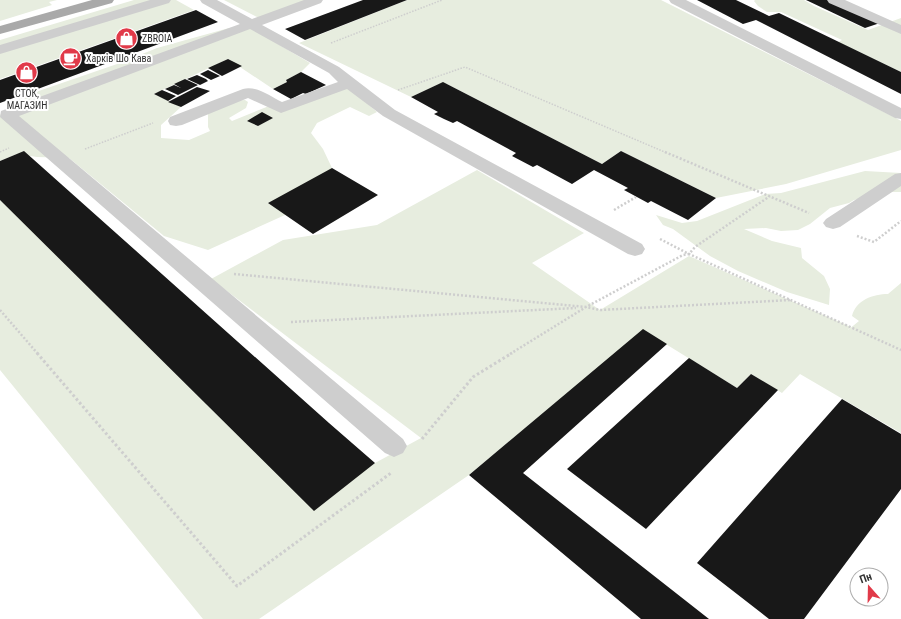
<svg xmlns="http://www.w3.org/2000/svg" width="901" height="619" font-family="'Roboto Condensed',sans-serif">
  <rect width="100%" height="100%" fill="#fff"/>
  <path fill="#e7eddf" d="M0,0H57L49,2L52,5L0,21Z
    M134,0H162L0,50V40Z
    M168,0H176L194,10L0,79V52Z
    M224,0H310L261,19Z
    M407,0H661L896,118L901,121V150L786,184L716,198L621,151L602,164L447,84H439L411,97L299,43Z
    M755,0H804L814,6L868,30L901,18V72L838,42L842,40L781,12H767L758,6L754,1Z
    M242,26L249,27L310,63L301,72L286,80L287,82L273,89L228,59L154,94L181,107L161,125V138L189,140L210,131L208,127V111L231,101L245,100L248,102L246,108L229,118L232,121L269,106L348,87L377,112L369,116L350,107L317,123L311,133L323,149L332,168L285,215L208,250L164,236L69,158L37,157L17,154L0,161V115L16,101L30,94L120,63L157,48L229,28Z
    M477,170L584,233L532,263L600,310L689,256L851,327L848,330L859,321L852,316C856,300 873,294 888,294L901,283V433L800,374L782,393L751,374L737,388L643,330L469,475L259,619H203L0,370V200L375,463L421,438L211,279L283,240L377,225Z
    M865,171L901,173V192H892L854,200L849,203L830,208L810,224L798,230L781,231L766,228L744,229L772,241L801,248L802,258L824,276L830,289L829,305L787,292L738,271L710,256L673,229L663,225L656,215L682,223L697,221L765,194L781,193Z"/>
  <path fill="#181818" d="M363,0H407L305,40L285,29Z
    M697,0H736L769,16L779,13L901,72V94L756,20L743,24Z
    M806,0H830L880,23L865,28Z
    M196,10L218,22L0,103V80Z
    M228,59L242,66L222,76L208,68Z
    M208,70L220,76L211,80L200,74Z
    M301,72L326,85L306,94L303,93L291,99L273,89L287,82L286,80Z
    M197,75L206,79L208,81L200,85L187,79Z
    M185,79L198,85L178,95L165,89L174,85L181,88L174,84Z
    M443,82L602,164L621,151L716,198L688,220L651,201L648,203L624,190L628,188L594,170L572,184L537,165L533,167L512,156L516,153L457,121L453,123L444,119L434,114L438,112L411,97Z
    M197,87L210,91L181,107L168,102Z
    M162,90L176,96L168,101L154,94Z
    M262,112L273,118L258,126L247,121Z
    M24,151L329,423L375,463L314,511L0,200V161Z
    M332,168L378,195L313,234L268,203Z
    M643,329L667,344L523,473L709,619H641L469,475Z
    M689,358L737,388L751,374L778,390L646,529L567,469Z
    M842,399L901,434V489L804,619H769L697,563Z"/>
  <g fill="none" stroke-linecap="round" stroke-linejoin="round">
    <path stroke="#cecece" stroke-width="1.5" stroke-dasharray="1.5 1.5" stroke-linecap="butt" d="M331,43L442,0
      M398,90L465,67L667,153
      M85,149L153,123
      M0,152L9,148"/>
    <path stroke="#cecece" stroke-width="2.5" stroke-dasharray="2 2" stroke-linecap="butt" d="M665,152L809,213
      M614,210L636,197
      M857,236L874,242L901,221
      M660,239L689,254L901,350
      M234,274L586,307L600,310L791,300
      M0,310L38,354
      M291,322L576,308
      M510,354L586,307L683,255L689,254L695,247L770,196"/>
    <path stroke="#cecece" stroke-width="3" stroke-dasharray="2.5 2.5" stroke-linecap="butt" d="M37,353L237,586L391,473
      M422,439L473,377L512,353"/>
    <path fill="#cecece" fill-rule="evenodd" d="M150,0H171L169,3L0,54V45Z
      M200,0H217L252,19L304,0H323L321,3L262,25L339,67L395,110L642,244L645,249L642,254L635,256L628,254L383,116L347,89L281,113L248,98L182,125L176,126L170,125L168,121L170,117L243,89C256,85 271,97 282,102L338,82L329,73L250,29L19,116L403,439L407,446L403,453L394,457L385,453L0,117L1,111L240,24L202,3Z
      M669,0H686L901,108V119L895,118L671,3Z
      M827,0H845L901,25V34L829,3Z
      M901,173V186L840,227L833,229L826,227L823,223L826,219L895,174Z"/>
    <path fill="#a9a9a9" fill-rule="evenodd" d="M92,0H114L112,3L0,34V26Z"/>
  </g>
  <defs>
    <symbol id="shop-disc" viewBox="-11 -11 22 22"><circle r="9.5" fill="#e13a49" stroke="#fff"/><path d="M-5-2.5h2.3a2.7 3.5 0 0 1 5.4 0H5L5.5 6h-11ZM-1.5-2.5h3a1.5 2.3 0 0 0-3 0Z" fill="#fff"/></symbol>
    <symbol id="cafe-disc" viewBox="-11 -11 22 22"><circle r="9.5" fill="#e13a49" stroke="#fff"/><path d="M-5.5-4.5H6V0H3Q3 3.5 0 3.5H-2.5Q-5.5 3.5-5.5 0ZM3-3.2v2h1.7v-2ZM-6 4.5H4V6H-6Z" fill="#fff"/></symbol>
  </defs>
  <g fill-rule="evenodd">
    <use href="#shop-disc" x="114" y="26" width="25" height="25"/>
    <use href="#cafe-disc" x="58" y="46" width="25" height="25"/>
    <use href="#shop-disc" x="14" y="60" width="25" height="25"/>
  </g>
  <g text-anchor="middle" dominant-baseline="central" stroke-width="4" stroke-linejoin="round" paint-order="stroke">
    <g font-size="10" fill="#313131" stroke="#fff" text-anchor="start">
      <text x="142" y="38">ZBROIA</text>
      <text x="86" y="58">Харків Шо Кава</text>
      <text x="27" y="93" text-anchor="middle">СТОК,<tspan x="27" dy="12">МАГАЗИН</tspan></text>
    </g>
  </g>
  <g transform="translate(869 587) rotate(340)"><circle r="19" fill="#ffffff" stroke="#adadad"/>
  <path d="M0-3L7 15L0 10L-7 15Z" fill="#e13a49"/>
  <text y="-6" font-size="11" font-weight="bold" text-anchor="middle" fill="#313131">Пн</text>
  </g>
</svg>
